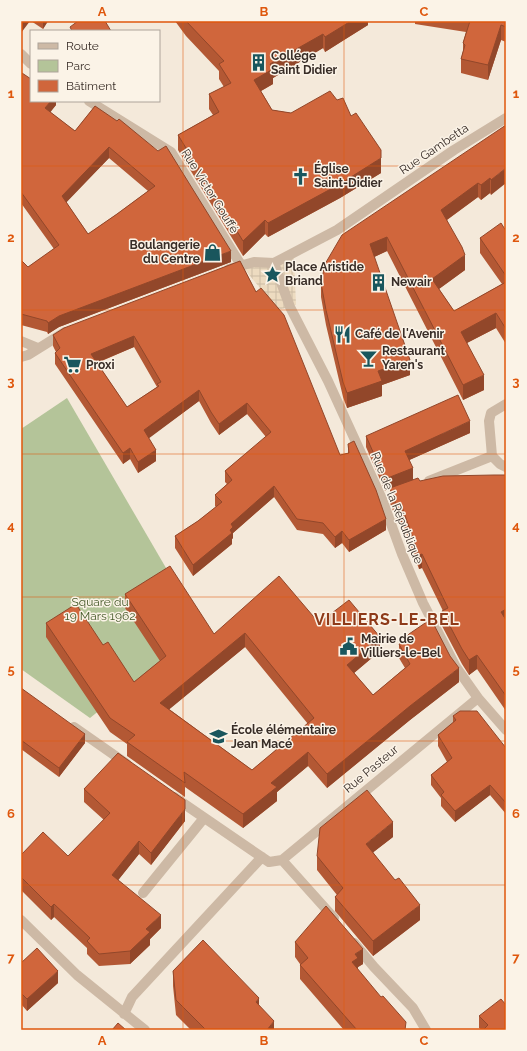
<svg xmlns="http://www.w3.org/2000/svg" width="527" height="1051" font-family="Raleway,sans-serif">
  <defs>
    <pattern id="plaza-grid" width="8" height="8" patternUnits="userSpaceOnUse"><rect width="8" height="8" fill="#eddbc0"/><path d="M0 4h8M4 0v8" fill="none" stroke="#ccbca5"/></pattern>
  </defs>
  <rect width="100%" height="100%" fill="#f4e9da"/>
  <path fill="#b4c499" d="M67,398L201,628L90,718L21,669V429Z"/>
  <path fill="url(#plaza-grid)" d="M294,256L296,305L278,310L241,265Z"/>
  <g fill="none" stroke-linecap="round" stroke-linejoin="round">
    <path stroke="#cdb9a5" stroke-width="10" d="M21,54L31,64
      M89,101L171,152L241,265
      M274,263L290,307L328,381L382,499L402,554L423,603L456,667L478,698L506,730
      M274,263L337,230L454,150L506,118
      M229,269L254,262L274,263
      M21,341L38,348
      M21,357L28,355L65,332
      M506,404L491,413L489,421L492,456L500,464L506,467
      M429,481L492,456
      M74,727L127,764
      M174,797L269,862L282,860
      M282,860L478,698
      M282,860L334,918
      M143,893L204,818
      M21,920L77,975L145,1030
      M354,943L374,967L413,1008L426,1030
      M124,1014L132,997L262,857"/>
  </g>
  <path fill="#b35834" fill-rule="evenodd" d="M31,21H48L43,29Z
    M175,21H369L368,22V25L344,40L325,52L323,48L273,78V84L261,91L272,110L291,113L337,100L351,116L381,173L340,198L268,237L265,234L243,256L178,150V135L213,115L209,109V94L224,87L219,79V71L186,36Z
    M415,21H506V42L501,40L488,80L461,73V59L463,51V43L466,32L415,24Z
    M21,75L56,101V105L50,112L75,131L95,106L231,262L59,327L48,334L47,332L21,325V260L28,267L54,249L21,203ZM109,158L148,191L117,214L88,234L66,202Z
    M506,125L491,195L490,193L481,200L478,197L447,220L465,270L439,289L454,311L502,284L480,253V238L506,231V344L496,328L467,343L484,390L463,400L387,251L374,257L410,375L382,385V396L347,408L343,397L326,325L321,297V283Z
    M240,261L340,455L348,453V444L386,530L349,552L342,543L335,548L323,534L297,530L274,497L233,533V538L232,539V544L193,576L175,548V536L198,521L216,507L215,506V495L227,484L225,482V471L266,437L247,414L219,435L211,423L199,401L148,438L156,461L138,473L130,459L123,464L55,364V353L56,352L53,346V335ZM134,347L157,387L127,407L97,363Z
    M470,433L409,460L413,480L420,481L506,475V711L477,669L469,675L462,664L442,626V611H443L422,568L419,569L402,522L398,524L390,503V489L385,491L366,447V436Z
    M125,594L214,634L319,623L380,651L354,673L373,695L405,668L399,658V644L459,682L410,720L327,788L308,766L277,792V801L243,828L185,787V797L127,756V744L110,732L46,637V623L103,645L134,682L160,661L125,608ZM245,647L308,724L252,770L169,709Z
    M21,688L85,743L59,777L21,749Z
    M453,716L506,748V814L490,795L455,822L441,806V798L431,785V775L447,762L438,746V735L453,723Z
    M84,789L185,821L151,865L139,854L118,880L161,928L150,939V945L130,964L99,966L87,954V948L54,917L51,920L21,890V855L68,856L104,820L84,802Z
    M393,837L373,852L420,920L373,956L335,911V897L337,895L317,870V856Z
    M295,942L363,964L358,967V970L406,1030H344L300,979V964L295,957Z
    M21,963L58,983L27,1011L21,1004Z
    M173,971L259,1005L274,1030H191L176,1015L173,986Z
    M479,1016L506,1030H482L479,1028Z"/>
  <path fill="#92472a" d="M22,21H30L21,33V22Z
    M43,21H48L43,29Z
    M351,21H369L368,22V25L344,40L325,52V37Z
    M501,25V40L488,80V65Z
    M323,34V48L273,78V84L254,95V80L270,64Z
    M51,101H56V105L45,119V108Z
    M109,147V158L62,207V196Z
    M381,158V173L340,198L268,237V223Z
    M506,168V183L491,195V180Z
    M490,178V193L481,200V185Z
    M478,183V197L441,224V210Z
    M265,220V234L243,256V241Z
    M387,237V251L370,259V244Z
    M231,251V262L59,327L48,334V323L59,316Z
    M465,255V270L432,294V279Z
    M496,313V328L461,346V332Z
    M134,336V347L91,365V354Z
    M410,360V375L382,385V396L347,408V393L378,371Z
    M484,375V390L463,400V385Z
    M199,390V401L144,442V430Z
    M247,403V414L219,435V424Z
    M470,421V433L405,462V451Z
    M130,448V459L123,464V453Z
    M156,450V461L138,473V462Z
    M413,468V480L385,491V479Z
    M274,486V497L233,533V538L232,539V544L193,576V565L230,530L231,524Z
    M402,507V522L398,524V510Z
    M386,519V530L349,552V540Z
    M342,531V543L335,548V537Z
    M422,554V568L419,569V555Z
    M506,609V624L501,612Z
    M245,633V647L160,717V703Z
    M380,637V651L347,679V665Z
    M477,655V669L469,675V660Z
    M459,668V682L410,720L327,788V774L410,706Z
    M85,734V743L59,777V768Z
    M308,752V766L277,792V801L243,828V814L271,783Z
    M490,785V795L455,822V811Z
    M185,809V821L151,865V853Z
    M393,822V837L366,858V844Z
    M139,841V854L112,888V875Z
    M54,904V917L51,920V907Z
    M420,905V920L373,956V941Z
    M161,915V928L150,939V945L130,964V951L146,929Z
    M363,949V964L358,967V973L352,962L355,954Z
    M58,971V983L27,1011V999Z
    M259,998V1013L256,1002Z
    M274,1021V1030H267Z"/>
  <path fill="#d0663c" stroke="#92472a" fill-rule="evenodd" d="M78,21H105L111,31H72L70,27Z
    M186,21H351L325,37L323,34L270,64L273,69L254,80L272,110L291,113L330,91L337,100L343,98L351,116L356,113L381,150V158L340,184L268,223L265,220L243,241L178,135L219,112L209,94L231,83L219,64L224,61Z
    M470,21H506V27L501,25L488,65L461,59L465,45L463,43Z
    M22,73L31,79V101H51L45,108L75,131L95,106L117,121L119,119L158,151L166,146L231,251L59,316L48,323L47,321L21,314V260L28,267L59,245L21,192V75ZM109,147L155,186L117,214L88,234L62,196Z
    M506,125V168L491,180L490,178L481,185L478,183L441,210L462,247L465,255L432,279L454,311L506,282V329L496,313L461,332L484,375L463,385L387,237L370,244L410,360L378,371L382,381L347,393L343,382L326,310L321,283L325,264L342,235Z
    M501,223L506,231V276L480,238Z
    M240,261L256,292L261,288L284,315L340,455L349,453L348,444L354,441L376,490L386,519L349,540L342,531L335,537L323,523L297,519L274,486L231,524L233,527L230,530L232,533L193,565L175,536L198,521L222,502L215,495L232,480L225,471L271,432L247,403L219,424L211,412L199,390L144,430L156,450L138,462L130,448L123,453L55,353L60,348L53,335L64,328ZM134,336L161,382L157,384L159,386L127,407L91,354Z
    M458,395L470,421L405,451L413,468L385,479L366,436Z
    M494,475H506V609L501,612L506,620V696L477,655L469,660L462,649L442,611L448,608L422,554L419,555L402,507L398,510L390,488L418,478L420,481L443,476Z
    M170,566L214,634L279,576L319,623L349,600L380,637L347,665L373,695L410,664L399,644L409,634L431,619L450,656L459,668L410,706L327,774L308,752L271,783L277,787L243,814L184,772L185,783L127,742L135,735L110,718L46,623L76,604L103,645L108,642L134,682L166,656L125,594ZM245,633L314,718L252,770L160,703Z
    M21,688L85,734L59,768L21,740Z
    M460,711H477L506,748V803L490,785L455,811L441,795L444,792L431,775L452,758L438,735L456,720L453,716Z
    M118,753L185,800V809L151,853L139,841L112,875L161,915L146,929L150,932L130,951L99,954L87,941L90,938L54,904L51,907L21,877V855L43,832L68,856L110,813L84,789Z
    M367,790L393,822L366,844L395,880L399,878L420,905L373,941L335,897L343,888L317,856L320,828Z
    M326,906L363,949L355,954L358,958L352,962L381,997L383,996L406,1022L405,1030H357L300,965L308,958L295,942Z
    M203,940L259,998L256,1002L274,1021L267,1030H206L176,1000L173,971Z
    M37,948L58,971L27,999L21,993V963Z
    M501,999L506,1005V1030H485L484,1029L488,1025L479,1016Z
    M118,1023L126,1030H112Z"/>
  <path fill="none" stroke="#df570d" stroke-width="1" stroke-opacity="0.55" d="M183,21V1030M344,21V1030M21,166H506M21,310H506M21,454H506M21,597H506M21,741H506M21,885H506"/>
  <defs>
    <symbol id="building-bare" viewBox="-9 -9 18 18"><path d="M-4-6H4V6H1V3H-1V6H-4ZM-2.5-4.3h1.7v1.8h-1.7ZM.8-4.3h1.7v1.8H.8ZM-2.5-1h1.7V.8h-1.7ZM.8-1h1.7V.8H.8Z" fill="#19565d" stroke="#fbf3e7" stroke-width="2.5" paint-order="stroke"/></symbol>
    <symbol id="church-bare" viewBox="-9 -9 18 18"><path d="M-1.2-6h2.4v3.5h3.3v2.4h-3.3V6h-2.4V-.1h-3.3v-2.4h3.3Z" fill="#19565d" stroke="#fbf3e7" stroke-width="2.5" paint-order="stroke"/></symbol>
    <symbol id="shop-bare" viewBox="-9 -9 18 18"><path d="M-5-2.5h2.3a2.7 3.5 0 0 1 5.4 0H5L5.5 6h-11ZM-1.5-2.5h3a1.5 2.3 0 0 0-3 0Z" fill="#19565d" stroke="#fbf3e7" stroke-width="2.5" paint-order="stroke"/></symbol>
    <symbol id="sight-bare" viewBox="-9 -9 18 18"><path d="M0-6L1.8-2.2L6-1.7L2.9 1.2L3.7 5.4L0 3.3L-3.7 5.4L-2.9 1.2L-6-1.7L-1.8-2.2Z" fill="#19565d" stroke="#fbf3e7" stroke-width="2.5" paint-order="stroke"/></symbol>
    <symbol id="restaurant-bare" viewBox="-9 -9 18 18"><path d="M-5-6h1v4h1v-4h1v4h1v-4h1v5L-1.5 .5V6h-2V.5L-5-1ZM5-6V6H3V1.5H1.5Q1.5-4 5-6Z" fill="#19565d" stroke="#fbf3e7" stroke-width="2.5" paint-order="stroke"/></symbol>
    <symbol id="bar-bare" viewBox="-9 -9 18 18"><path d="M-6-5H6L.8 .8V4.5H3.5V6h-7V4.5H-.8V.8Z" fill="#19565d" stroke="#fbf3e7" stroke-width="2.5" paint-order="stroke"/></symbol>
    <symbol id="supermarket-bare" viewBox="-9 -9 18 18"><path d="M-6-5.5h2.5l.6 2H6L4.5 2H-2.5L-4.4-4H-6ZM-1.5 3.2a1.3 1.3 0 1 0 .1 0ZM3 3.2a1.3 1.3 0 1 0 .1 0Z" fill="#19565d" stroke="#fbf3e7" stroke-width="2.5" paint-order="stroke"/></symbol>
    <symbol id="civic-bare" viewBox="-9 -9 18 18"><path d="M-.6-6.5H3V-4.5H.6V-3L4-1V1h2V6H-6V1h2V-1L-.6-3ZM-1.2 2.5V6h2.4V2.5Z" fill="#19565d" stroke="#fbf3e7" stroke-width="2.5" paint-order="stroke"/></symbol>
    <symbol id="school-bare" viewBox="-9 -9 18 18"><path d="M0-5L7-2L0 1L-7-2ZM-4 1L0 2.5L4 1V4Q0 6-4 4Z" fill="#19565d" stroke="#fbf3e7" stroke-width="2.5" paint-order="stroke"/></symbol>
  </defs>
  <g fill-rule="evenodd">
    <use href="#building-bare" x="246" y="50" width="25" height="25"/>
    <use href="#church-bare" x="288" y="164" width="25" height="25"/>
    <use href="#shop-bare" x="200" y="240" width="25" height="25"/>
    <use href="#sight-bare" x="260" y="262" width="25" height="25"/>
    <use href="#building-bare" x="366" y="270" width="25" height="25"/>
    <use href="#restaurant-bare" x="330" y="322" width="25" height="25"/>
    <use href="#bar-bare" x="356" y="346" width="25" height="25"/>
    <use href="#supermarket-bare" x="60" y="352" width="25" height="25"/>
    <use href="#civic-bare" x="336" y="634" width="25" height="25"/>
    <use href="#school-bare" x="206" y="724" width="25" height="25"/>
  </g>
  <g text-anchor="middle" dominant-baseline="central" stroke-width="3" stroke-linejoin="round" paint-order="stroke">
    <g font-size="12" font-weight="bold" fill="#382d27" stroke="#fbf3e7" text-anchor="start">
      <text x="271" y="56">Collége<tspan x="271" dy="14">Saint Didier</tspan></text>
      <text x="314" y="169">Église<tspan x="314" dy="14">Saint-Didier</tspan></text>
      <text x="200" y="245" text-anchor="end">Boulangerie<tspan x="200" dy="14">du Centre</tspan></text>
      <text x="285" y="267">Place Aristide<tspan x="285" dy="14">Briand</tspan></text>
      <text x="391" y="282">Newair</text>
      <text x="355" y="334">Café de l'Avenir</text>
      <text x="382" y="351">Restaurant<tspan x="382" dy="14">Yaren's</tspan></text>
      <text x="86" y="365">Proxi</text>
      <text x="361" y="639">Mairie de<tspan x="361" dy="14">Villiers-le-Bel</tspan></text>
      <text x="231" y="730">École élémentaire<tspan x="231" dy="14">Jean Macé</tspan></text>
    </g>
    <g font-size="12" fill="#382d27" stroke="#fbf3e7">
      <text transform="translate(434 149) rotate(-34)">Rue Gambetta</text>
      <text transform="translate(210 191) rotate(58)">Rue Victor Gouffé</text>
      <text transform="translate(397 508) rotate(68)">Rue de la République</text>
      <text transform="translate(371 769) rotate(-40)">Rue Pasteur</text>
    </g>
    <g font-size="12" fill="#455929" stroke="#fbf3e7">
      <text x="100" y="602">Square du<tspan x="100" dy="14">19 Mars 1962</tspan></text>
    </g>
    <g font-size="16" font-weight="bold" letter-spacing="1" fill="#8e3a19" stroke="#fbf3e7">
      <text x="387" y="619">VILLIERS-LE-BEL</text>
    </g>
  </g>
  <rect width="527" height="1051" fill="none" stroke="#fbf3e7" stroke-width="44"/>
  <rect x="30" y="30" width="130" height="72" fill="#fbf3e7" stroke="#ada49a"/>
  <rect x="38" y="43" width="20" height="6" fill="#cdb9a5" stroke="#ada49a"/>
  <text x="66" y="50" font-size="12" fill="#382d27">Route</text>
  <rect x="38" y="60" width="20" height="12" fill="#b4c499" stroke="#ada49a"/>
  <text x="66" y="70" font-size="12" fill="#382d27">Parc</text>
  <rect x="38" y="80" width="20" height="12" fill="#d0663c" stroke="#ada49a"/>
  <text x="66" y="90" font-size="12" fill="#382d27">Bâtiment</text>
  <rect x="22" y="22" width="483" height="1007" fill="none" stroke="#df570d" stroke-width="1.5"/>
  <g font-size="13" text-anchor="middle" font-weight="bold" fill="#df570d">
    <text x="102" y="16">A</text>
    <text x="264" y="16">B</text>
    <text x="424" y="16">C</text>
    <text x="11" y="98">1</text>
    <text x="516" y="98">1</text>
    <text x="11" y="242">2</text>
    <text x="516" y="242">2</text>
    <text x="11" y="386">3</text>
    <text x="516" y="386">3</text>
    <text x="11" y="530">4</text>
    <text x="516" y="530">4</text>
    <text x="11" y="674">5</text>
    <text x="516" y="674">5</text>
    <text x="11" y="818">6</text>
    <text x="516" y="818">6</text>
    <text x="11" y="962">7</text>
    <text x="516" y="962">7</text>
    <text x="102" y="1045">A</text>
    <text x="264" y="1045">B</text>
    <text x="424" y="1045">C</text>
  </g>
</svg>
